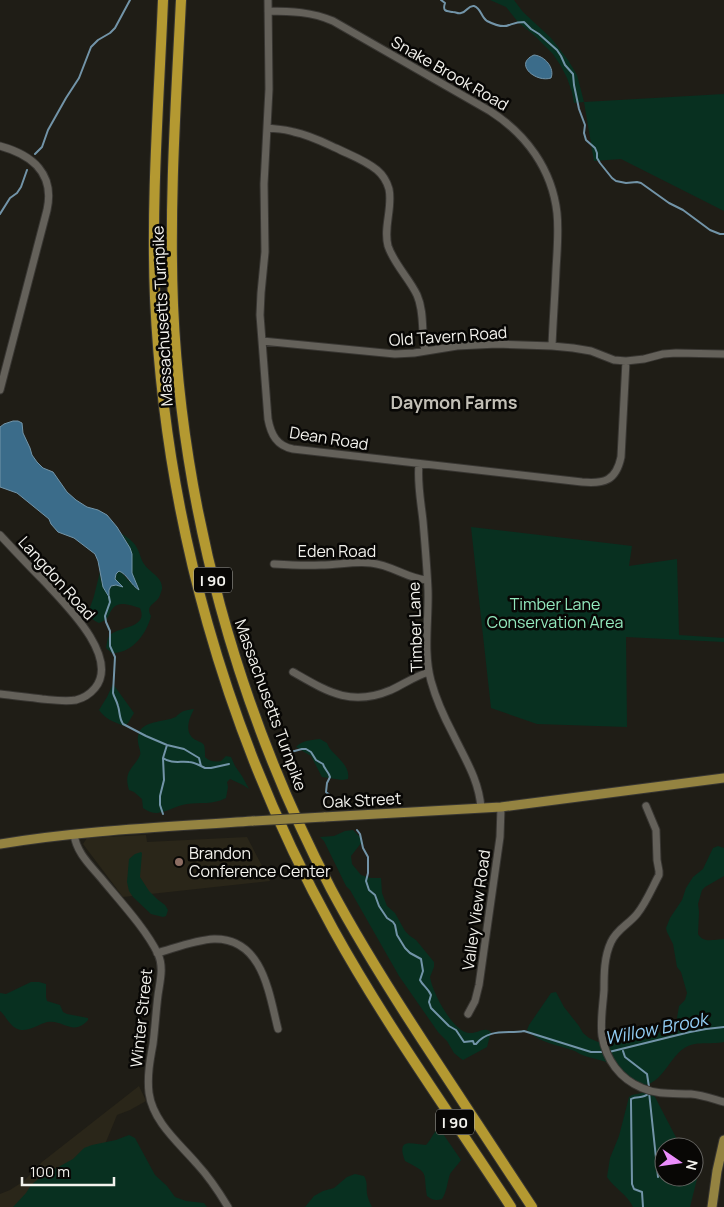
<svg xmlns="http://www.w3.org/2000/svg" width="724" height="1207" font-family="Manrope,sans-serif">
  <rect width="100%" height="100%" fill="#1f1d16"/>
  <path fill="#2a2619" d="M146,835L147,842L247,837L270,881L123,897L83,844L87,838Z
    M139,1086L146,1101L130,1110L117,1115L92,1176L98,1207H0V1194L10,1190L24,1181L42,1162Z"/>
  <path fill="#083020" d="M490,0H514L523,12L551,38L568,60L577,75L584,102L724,94V211L621,159L594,161L584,102L574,103L572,92L567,78L561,66L553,54L535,36L518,22L506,7Z
    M471,527L632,546L629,566L677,559L679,635L724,638V642L626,637L627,727L537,724L491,708Z
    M121,533C128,538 135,542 138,550C140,554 141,560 144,564C150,573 163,577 162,589C161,592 160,597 157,600C152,605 146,607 151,616C147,633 132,654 112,653L106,648C107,644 107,639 109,636C118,626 149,629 140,608C133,606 119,600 113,608C107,616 110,619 99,623C83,616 91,607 94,596C96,588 98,580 100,572L101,581L109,596L110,586L114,585L121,586L115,580L116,573L119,571L122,573L129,581L138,589L132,573V554L127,542Z
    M113,684L134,713L128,723L124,726C114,722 105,719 99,710L107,697Z
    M194,709C189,719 184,731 194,739C197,741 202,742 204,745C205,748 205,754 205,757C210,762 215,762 221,761L226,756L231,757L235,766L242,776L249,789L243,785L230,779L227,782L228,787L226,798C213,805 200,802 187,804C177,805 168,812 157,813C152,813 147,811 143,808L142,799L134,792L129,790C125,776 128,772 136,762C137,760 139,758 140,755C142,750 135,743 139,733C143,721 163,722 173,718C177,717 176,716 179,714C183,710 188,710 194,709Z
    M320,739L327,743C330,754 351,763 348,779L342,780L322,777L311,756L296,747C302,740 312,740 320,739Z
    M353,830L361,838L362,842L351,856L352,864L361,875L371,878H381L382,893L387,906L395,913L405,931L410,936L416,940L434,962V967L430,977C432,992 453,1032 469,1033C478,1034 483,1026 491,1032L487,1047L463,1060L460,1058L454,1053L447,1041L438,1032L399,976L350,890L346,886L324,841L320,837L334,836L345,831Z
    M718,846L724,848V876L705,887L702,890L698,904L699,912L698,934C704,944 714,939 724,939V1042C710,1045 695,1040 683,1049C670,1058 662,1082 645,1085C635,1087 628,1075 621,1069C618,1067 614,1065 611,1064C603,1060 594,1059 585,1056C582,1055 578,1053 575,1051C559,1045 539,1043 527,1030L529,1025L551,993L556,992L564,1007L579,1026L583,1033L589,1038L598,1042L626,1035L649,1034L670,1031L674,1028L676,1024L679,1006L685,1000L687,993L681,972L677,967L673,944L667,932L666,928L670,918L682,900L686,888L693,877L703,869L713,848Z
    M141,852L142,853L140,877L149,891L157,899L165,905L168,910L166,916L163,917L151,914L133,897L129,891L127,882L129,859L135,854Z
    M31,982H39L46,984V997L47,1001L60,1005L63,1012L67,1014L88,1018V1020C73,1037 64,1019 47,1022C39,1024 30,1031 21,1030C10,1028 7,1017 0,1011V993L6,994Z
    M647,1092L652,1094L655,1097L681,1147H664V1177H694V1153L698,1155L701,1163L690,1207H633C627,1194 615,1189 607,1177L610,1158L619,1136L629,1097L632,1095Z
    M439,1128L461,1160C458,1165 453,1169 450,1174C447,1183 447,1191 442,1199C436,1201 432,1200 427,1196C423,1171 430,1174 405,1161C396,1137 411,1144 426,1145C431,1140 434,1131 439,1128Z
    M129,1135L135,1138L155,1175L167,1186L175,1197L186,1201L204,1203L207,1207H13L26,1193L31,1185L42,1176L73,1159L84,1148L92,1145L116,1140Z
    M355,1174L364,1176C368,1183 366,1186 367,1194C368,1199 370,1203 372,1207H305L314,1196L323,1191L334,1188L347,1177Z"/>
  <path fill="#3b6c8a" stroke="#7294a8" d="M534,55C545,56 555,68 551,78C536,83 513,64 534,55Z
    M13,421H18L22,423L23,433L30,448L32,455L37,462L43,468L53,472L67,492L76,500L87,507L98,510L107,515L117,527L130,548L132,554V573L139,590C131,585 127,574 119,571L116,574L115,579L123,587L116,585L111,586L109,590V597L103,587L98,561L95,554L74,538L58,532L51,524L49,519L17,493L0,487V427L4,424Z"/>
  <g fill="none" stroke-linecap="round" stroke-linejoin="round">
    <path stroke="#7294a8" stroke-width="2" d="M441,0L445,3C442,12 447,11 453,12C457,12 457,14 461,13C467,12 468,5 474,6C481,8 481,17 487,21C493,24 503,28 509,25C515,23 517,22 524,22L531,29L539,34L557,50L561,56L565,65L573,74L574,85L579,109L585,125L584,133L586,140L595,148L597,153V158L600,163L612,178L616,181L626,183L637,182L641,183L669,203L683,210L710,230L720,234H724
      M35,154L42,147L48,130L66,98L79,78L91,47L98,40L110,33L115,28L130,0
      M0,214L10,198L17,193L21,187L27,170
      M109,597L110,602L105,616L106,622L110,631V646L115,657L113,693C114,697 117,701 118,706C120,712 119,718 123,724L146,736L167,745L184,749L199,758L201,766L205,768H211L229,764
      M287,753L302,749H306L311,752L316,760L323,764C324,769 329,772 330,777L327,783L326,792L337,801L340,806
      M163,758C171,764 180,761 189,762C193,762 197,764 201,766
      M163,814L160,805V796L164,780L163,758L167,745
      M357,830L360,834L363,848L368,857V873L366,881L369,890L375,895L379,906L387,918L393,922L395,925L397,935L405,948L410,953L421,959L423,971L420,980C423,986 428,988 431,995L429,1002L431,1008L449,1026L456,1030L464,1042L473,1041L474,1044H476C489,1028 507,1034 524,1031L591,1052H605
      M623,1051L625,1057L647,1074L649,1087
      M609,1052L690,1032L706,1029L724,1027
      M649,1092L658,1177
      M643,1207L642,1192L634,1189L632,1184L631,1102V1099C638,1095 642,1100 649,1093"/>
    <defs>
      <path id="minor" d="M268,0L269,89L264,184L265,252L261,293L260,315L268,419C271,435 277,446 293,449L582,482C604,484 616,481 621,457L626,361
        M268,11C291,11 312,12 333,21L490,111C526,134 552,169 557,213C559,232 557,251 556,270C555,295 553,320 552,346
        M267,128C276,129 285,129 294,132C309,135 323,142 336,148C350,155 365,160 377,170C383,175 387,182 389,189C393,208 383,227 388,246C394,264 409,278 417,295C425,313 421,333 425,351
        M0,146C33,155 55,174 47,210L0,390
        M262,341L395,354L414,353L457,346L497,344L552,346L573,348L591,351L614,360L626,361L644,359L663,354L676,353L724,354
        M419,464C417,483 421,502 423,521C425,544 427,567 428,590C429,620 423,651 431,681C436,699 444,717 453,734C465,759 479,780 481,808
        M0,535C14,550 28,565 42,579C62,601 121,656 95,688C90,694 84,698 76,700C65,702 53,700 42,699C28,697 14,696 0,694
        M274,564C289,565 305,566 321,565C338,565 354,561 371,563C392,565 408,579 427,580
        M293,672C328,692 351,707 391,690C404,684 415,676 429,672
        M646,806L656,830L657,860L659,871V875C652,888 646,903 637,914C628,925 617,929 611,942C604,957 604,974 604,990C603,1005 600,1021 602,1036C606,1060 620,1079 642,1088C658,1095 674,1093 691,1094C702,1095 713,1099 724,1102
        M74,834C76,852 90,865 101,878C119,900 146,929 158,954C164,967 160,981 158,995C156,1011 155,1028 153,1044C150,1060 147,1076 149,1093C153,1122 179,1143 197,1164C209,1177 219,1192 228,1207
        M157,953C175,948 195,940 214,939C263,938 269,994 278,1029
        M468,1014L475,1001L479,985L500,837L501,807"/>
      <path id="major" d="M324,817L501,807L724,778
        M0,844C84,830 168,827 253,821
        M712,1207L717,1171L724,1140"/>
      <path id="highway" d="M163,0C159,99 151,199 155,298C165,519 226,735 333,929C386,1025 451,1115 511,1207
        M181,0C176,102 169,203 173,305C182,508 237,709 331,889C363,949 399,1005 436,1061C468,1109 500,1158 532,1207"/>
    </defs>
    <use href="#minor" stroke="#383632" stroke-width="9"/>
    <use href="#major" stroke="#383632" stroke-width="11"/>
    <use href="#highway" stroke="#383632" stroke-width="12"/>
    <use href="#minor" stroke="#64615a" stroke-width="7"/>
    <use href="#major" stroke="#948341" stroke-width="9"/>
    <use href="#highway" stroke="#b49931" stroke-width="10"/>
    <defs>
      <path id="major-bridge" d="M253,821L324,817"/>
    </defs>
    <use href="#major-bridge" stroke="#383632" stroke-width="11" stroke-linecap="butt"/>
    <use href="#major-bridge" stroke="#948341" stroke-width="9"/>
  </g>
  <circle fill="#8d6e63" stroke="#080705" stroke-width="2" cx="179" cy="862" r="5"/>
  <g text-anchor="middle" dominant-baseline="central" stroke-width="5" stroke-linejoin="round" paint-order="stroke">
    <g fill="#080705" stroke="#acaca7" stroke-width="1">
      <rect x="194" y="567.5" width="38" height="25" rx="4"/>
      <rect x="436" y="1109.5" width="38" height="25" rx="4"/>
    </g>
    <g font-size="15" font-weight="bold" fill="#f3f2ed">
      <text x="213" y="580">I 90</text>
      <text x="455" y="1122">I 90</text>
    </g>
    <g font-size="16" fill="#f3f2ed" stroke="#080705">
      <text transform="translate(450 73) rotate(30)">Snake Brook Road</text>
      <text transform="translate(162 316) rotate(-93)">Massachusetts Turnpike</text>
      <text transform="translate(448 336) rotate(-4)">Old Tavern Road</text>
      <text transform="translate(329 438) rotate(9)">Dean Road</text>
      <text x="337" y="551">Eden Road</text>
      <text transform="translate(57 578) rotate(48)">Langdon Road</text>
      <text transform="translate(415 627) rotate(-92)">Timber Lane</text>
      <text transform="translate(271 705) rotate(70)">Massachusetts Turnpike</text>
      <text transform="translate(362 800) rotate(-3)">Oak Street</text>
      <text transform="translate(476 910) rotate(-82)">Valley View Road</text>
      <text transform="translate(141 1018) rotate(-84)">Winter Street</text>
    </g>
    <g font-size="16" fill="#93e8bd" stroke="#080705">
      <text x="555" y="604">Timber Lane<tspan x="555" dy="18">Conservation Area</tspan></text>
    </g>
    <g font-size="16" fill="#f3f2ed" stroke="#080705" text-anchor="start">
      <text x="189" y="853">Brandon<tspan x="189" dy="18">Conference Center</tspan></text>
    </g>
    <g font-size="18" font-weight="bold" fill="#c2bfb6" stroke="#080705">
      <text x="454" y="402">Daymon Farms</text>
    </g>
    <g font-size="18" font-style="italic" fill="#92cdf4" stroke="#080705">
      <text transform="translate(656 1028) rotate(-11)">Willow Brook</text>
    </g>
  </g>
  <g transform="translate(679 1162) rotate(103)"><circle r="24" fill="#080705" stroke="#666562"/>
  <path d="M0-4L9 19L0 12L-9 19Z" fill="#eb8dfc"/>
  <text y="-8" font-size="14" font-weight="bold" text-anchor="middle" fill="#f3f2ed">N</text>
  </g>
  <path d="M22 1177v8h92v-8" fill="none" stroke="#f3f2ed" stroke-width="2.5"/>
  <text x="30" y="1177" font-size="15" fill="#f3f2ed" stroke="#080705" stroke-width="4" paint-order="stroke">100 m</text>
</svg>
